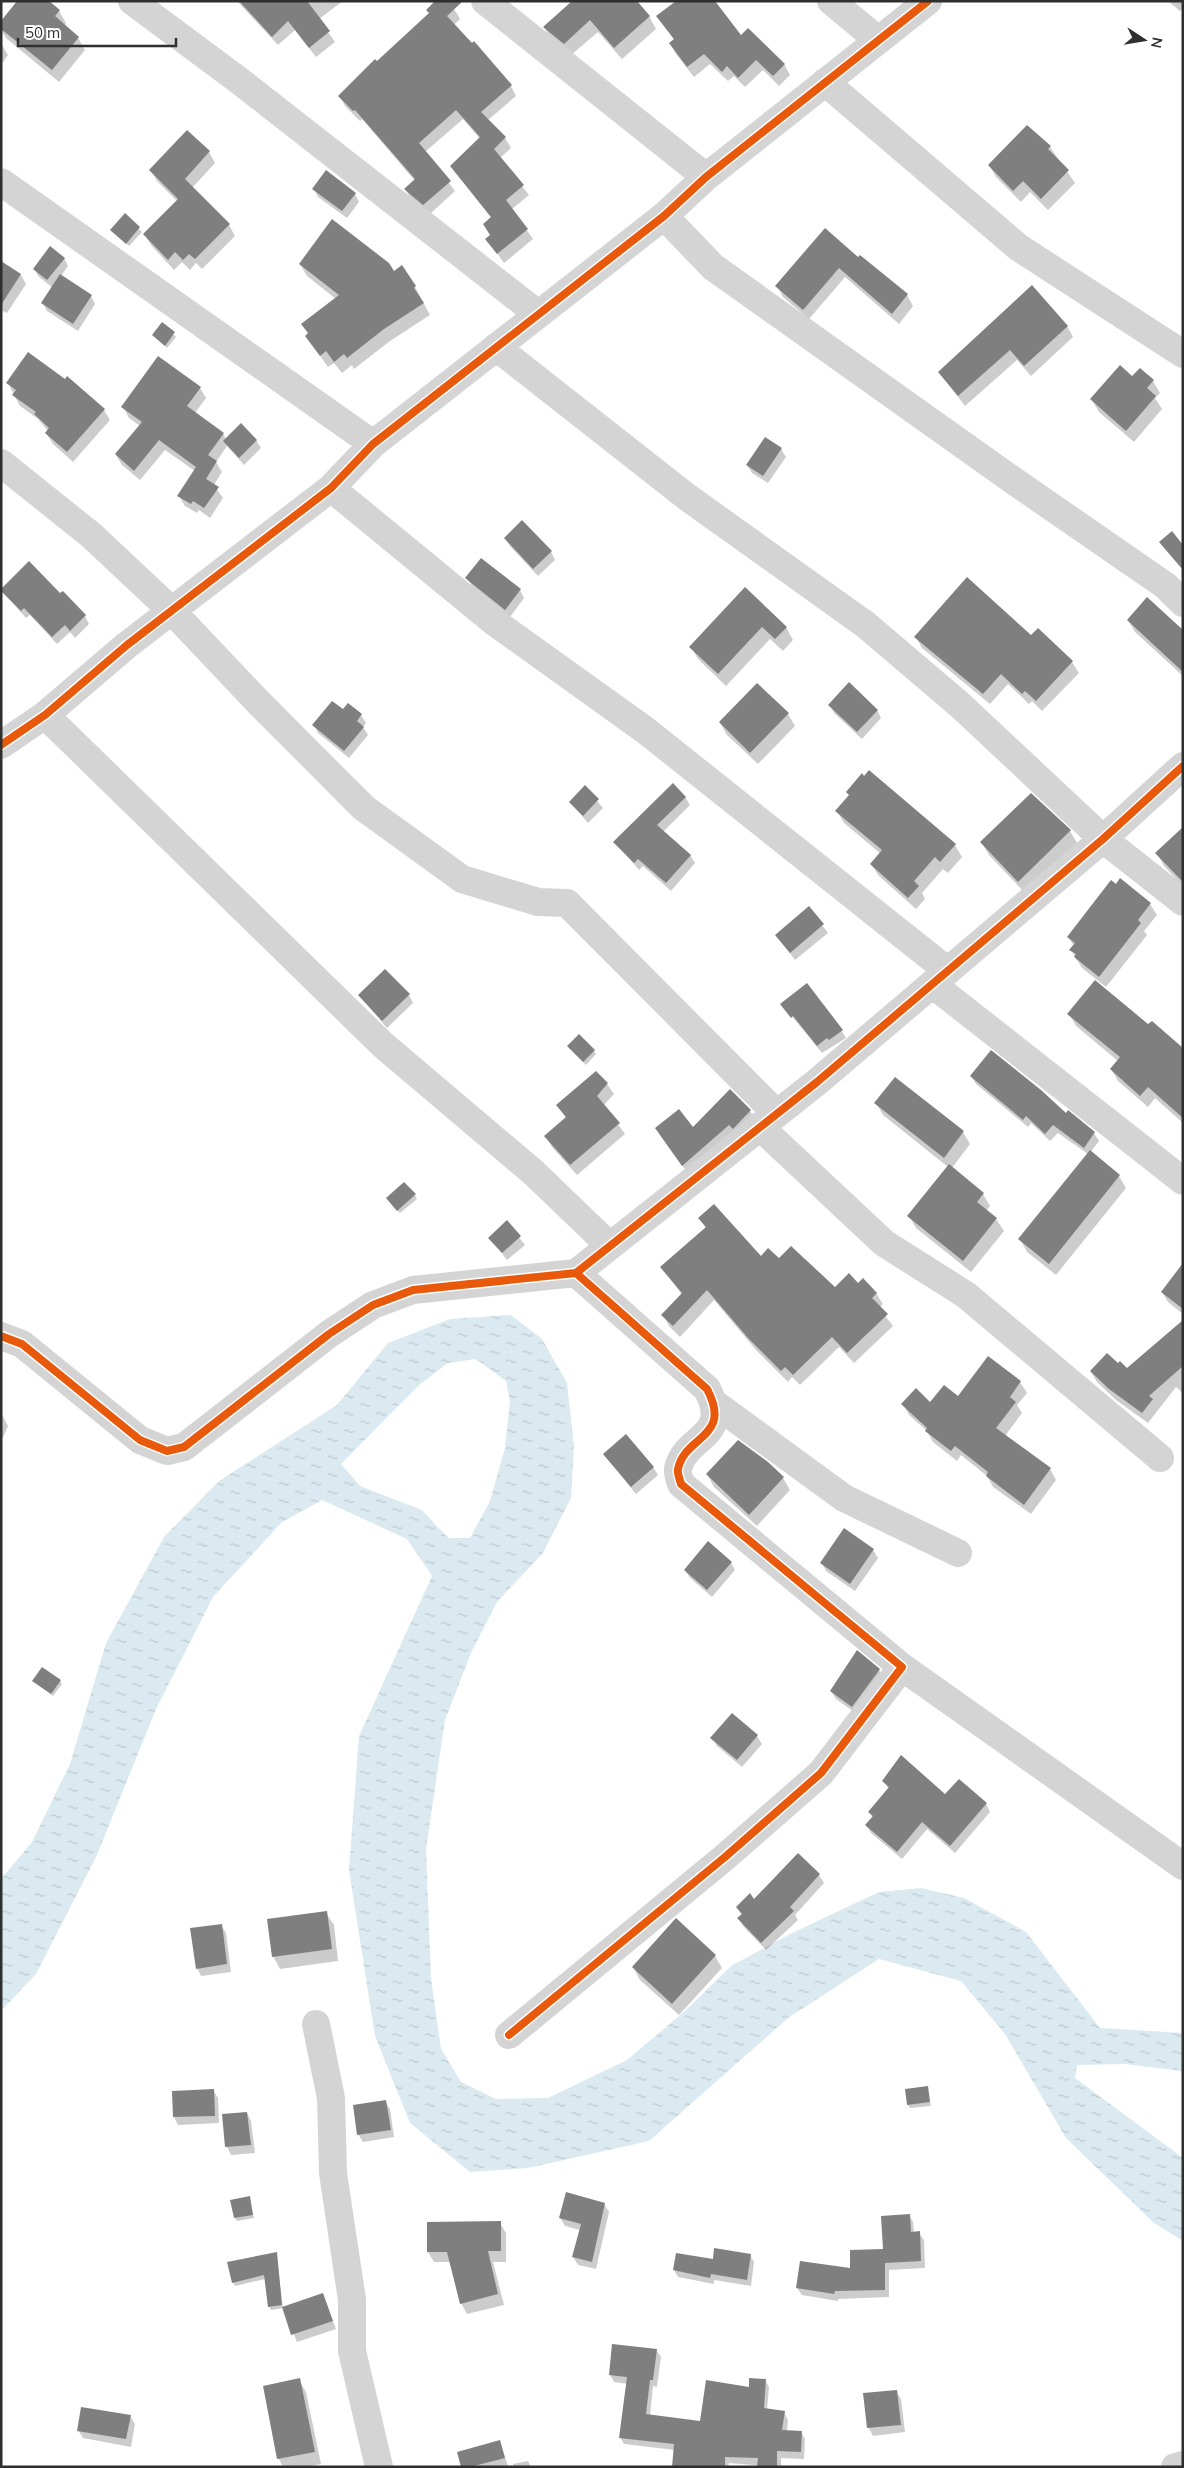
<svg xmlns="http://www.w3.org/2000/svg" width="1184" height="2468" font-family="Mulish,sans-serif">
  <defs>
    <pattern id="water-ripples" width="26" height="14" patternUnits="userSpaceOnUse" patternTransform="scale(1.25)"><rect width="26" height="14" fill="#dbeaf0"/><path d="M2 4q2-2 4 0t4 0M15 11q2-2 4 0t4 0" fill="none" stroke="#bcc9ce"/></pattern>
  </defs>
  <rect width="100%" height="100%" fill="#fff"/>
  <path fill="url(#water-ripples)" fill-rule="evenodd" d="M511,1315L542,1339L567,1383L574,1446L571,1498L543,1553L497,1602L471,1653L445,1720L426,1849L431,1978L441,2049L461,2082L496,2099L548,2098L627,2060L685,2011L731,1966L792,1933L879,1892L921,1888L964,1898L1026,1932L1100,2028L1183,2033V2071L1124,2064L1077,2065L1075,2078L1183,2158V2241L1154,2223L1066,2138L1005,2034L961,1981L879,1959L788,2018L649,2141L528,2168L470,2172L410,2123L375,2036L349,1870L359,1736L432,1576L407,1539L322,1500L282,1522L213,1597L156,1709L97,1855L36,1974L1,2011V1879L32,1842L70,1764L106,1643L164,1537L219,1481L337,1405L388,1343L450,1319ZM476,1359L506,1381L510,1401L505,1448L490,1501L470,1538H448L422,1510L360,1486L341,1464L419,1385L448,1363Z"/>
  <path fill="#0003" d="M237,1H343L319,19L335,42L316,57L295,30L278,45Z
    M574,1L649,16L656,29L622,59L598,32L571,55L551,39L544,27Z
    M1168,1H1183V8L1180,11Z
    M454,9L460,19L454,25L511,86L516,96L488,120L505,138L511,148L500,158L529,195L512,209L533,239L504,263L487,239L491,236L492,219L452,167L480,139L463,119L425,152L455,191L430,214L411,199L405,189L415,181L362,119L360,121L345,106L340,96L377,63Z
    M59,11L66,23L64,26L78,38L85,50L59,82L6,38L1,30V23Z
    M658,16L740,37L784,64L790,75L779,86L763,70L745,87L734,76L728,81L710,64L694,77L676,54L670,43L674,40Z
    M1,43L8,55L1,65Z
    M1040,137L1050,147L1075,183L1048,210L1030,192L1021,202L996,177L989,165Z
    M209,152L215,163L192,188L229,225L235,236L202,269L196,263L190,270L182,262L174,270L151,245L144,234L177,201L157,181L151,170Z
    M314,189L355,194L359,202L347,218L318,197Z
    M125,215L142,232L129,246L112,230Z
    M861,257L907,295L913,306L899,324L845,277L809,319L783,297L777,286Z
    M64,258L68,266L61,276L91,296L95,304L78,331L47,311L43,303L53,288L39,277L34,269Z
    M1,262L21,275L26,284L7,313L3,311L1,313Z
    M300,264L394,272L415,287L430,315L390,341L354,369L352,365L342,373L334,363L328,367L306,336L336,299L307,276Z
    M162,324L176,337L167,348L153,335Z
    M1067,326L1073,337L1031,376L1017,360L965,406L939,372Z
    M1133,377L1153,381L1160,393L1155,398L1162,409L1134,442L1099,412L1092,400Z
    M8,383L104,410L110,420L73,462L53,444L46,433L48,431L38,419L20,406Z
    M200,388L206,398L195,413L223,434L226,439L256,440L261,448L244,465L227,446L216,462L222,472L214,485L223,498L210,518L199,510L197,513L185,506L179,496L195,471L165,450L140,480L122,465L116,455L140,426L129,418L123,407Z
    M781,449L786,457L768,483L752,473L747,465Z
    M505,538L551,552L555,560L538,576L510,546Z
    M467,578L520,590L524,598L510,617L472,586Z
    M745,589L786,627L793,640L783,651L770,639L726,686L698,659L691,647Z
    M1,590L60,595L85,616L89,624L75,638L70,632L57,644L30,615L26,618Z
    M1128,620L1183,632V676L1135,632Z
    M1038,629L1072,662L1079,673L1042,711L1032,701L1029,704L1008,684L990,704L922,648L916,637H1032Z
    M830,705L877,710L881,718L862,739L834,713Z
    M343,711L361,715L366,723L363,727L368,735L349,758L318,733L314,725Z
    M788,714L795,726L758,764L727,735L720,723Z
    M585,787L603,808L588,823L570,802Z
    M685,797L690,805L663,832L690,855L695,863L671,891L643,866L639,870L615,842Z
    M837,811L955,845L962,857L948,873L943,869L922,893L925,899L916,909L879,876L871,864L881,854L844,823Z
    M1183,829V886L1164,866L1157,853Z
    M1070,831L1077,843L1025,893L989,855L982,843Z
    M1150,904L1157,915L1144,931L1147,935L1106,987L1082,968L1071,950L1074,946L1068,937Z
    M809,907L828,933L795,960L776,935Z
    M409,995L413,1003L387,1028L360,996Z
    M782,1004L841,1030L846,1038L822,1053Z
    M1069,1014L1148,1026L1183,1049V1123L1155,1098L1148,1107L1118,1081L1111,1069L1118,1061L1076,1026Z
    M569,1047L594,1051L596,1054L586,1065Z
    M596,1073L607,1084L614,1094L604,1105L625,1134L577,1175L552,1147L546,1137L566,1118L558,1105Z
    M971,1076L1066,1115L1094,1133L1099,1141L1090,1153L1119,1176L1126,1188L1056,1275L1027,1252L1020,1239L1088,1154L1058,1133L1050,1141L1031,1123L1028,1127L976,1084Z
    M876,1103L963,1132L970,1144L952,1168L983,1194L990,1206L986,1211L996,1219L1004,1231L971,1272L916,1228L909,1216L948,1167L883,1115Z
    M750,1111L754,1118L687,1172L661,1135L692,1129Z
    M415,1195L417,1199L400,1213L390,1202Z
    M700,1218L761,1258L779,1260L835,1289L858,1285L876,1293L883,1304L879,1308L893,1326L854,1363L839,1347L800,1385L792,1377L788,1382L756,1350L714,1300L680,1337L669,1326L663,1315L682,1295L662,1267L706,1229Z
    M507,1222L525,1245L507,1260L490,1238Z
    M1183,1275V1314L1168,1302L1162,1292Z
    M1183,1322V1393L1176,1387L1148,1423L1116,1400L1097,1382L1091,1372L1118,1365L1127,1370Z
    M989,1357L1020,1382L1027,1393L1017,1405L1022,1413L1005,1436L1050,1469L1056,1480L1031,1514L993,1487L987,1476L961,1455L957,1461L933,1442L927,1431L909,1415L903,1404H931L958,1398Z
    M1,1413L8,1426L1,1442Z
    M604,1455L653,1467L658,1475L636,1494Z
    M707,1474L783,1478L790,1490L757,1526L714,1487Z
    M873,1550L878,1558L855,1591L826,1571L822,1563Z
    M731,1563L735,1570L712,1597L690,1578L685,1570Z
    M858,1652L879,1670L884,1678L857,1714L836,1699L831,1691Z
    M34,1681H60L62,1684L53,1696Z
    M732,1714L757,1736L762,1744L742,1767L717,1746L712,1738Z
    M884,1781L986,1804L990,1812L955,1853L927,1829L902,1859L871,1833L866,1825L873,1818L870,1813L889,1790Z
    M798,1855L819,1875L824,1883L795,1915L798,1920L766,1950L743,1926L739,1918L742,1915L737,1908L754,1900Z
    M326,1913L334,1925L338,1961L280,1969L273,1956Z
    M221,1925L226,1933L231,1972L201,1976L197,1968Z
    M715,1956L722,1968L679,2015L640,1980L633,1967Z
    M927,2088L931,2106L910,2108L908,2105Z
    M213,2090L218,2098L219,2123L178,2125L174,2117Z
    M385,2101L390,2109L394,2137L363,2142L358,2134Z
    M247,2113L251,2121L255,2153L231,2155L227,2147L224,2116Z
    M249,2198L254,2218L237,2221L235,2218Z
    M604,2204L609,2212L596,2269L578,2265L573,2257L580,2230L565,2226L560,2218Z
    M909,2215L913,2222L914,2233H919L924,2240L925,2268L889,2270V2297L838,2299V2301L802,2295L797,2288L852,2270L884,2250Z
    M500,2223L506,2233V2262H493L504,2305L467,2314L461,2303L450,2262H434L428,2252Z
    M276,2253L283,2308L323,2295L336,2329L297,2342L283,2308L271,2310L269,2306L265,2279L235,2286L233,2282Z
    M750,2255L754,2262L751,2286L714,2280V2284L678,2277L674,2270Z
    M656,2350L661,2357L657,2387L653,2386L650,2416L701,2422L765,2380L769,2387L767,2410L784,2412L788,2420L787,2431L801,2432L805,2439L804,2459L781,2458V2467L729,2463L728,2467H674L675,2450L624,2444L620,2437L628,2384L614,2382L610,2375Z
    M299,2380L306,2392L321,2464L306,2467H283L279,2459L264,2387Z
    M896,2391L901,2399L905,2432L873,2436L869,2428L865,2395Z
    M130,2416L135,2424L131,2447L83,2438L78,2430Z
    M500,2442L508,2466L462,2467Z
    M528,2461L531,2467H514L513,2464Z"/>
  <path fill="#7f7f7f" d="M17,1H49L60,10L55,16L79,37L52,70L1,29V21Z
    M239,1H307L330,31L309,48L288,21L272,37Z
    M435,1H463L447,16L472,43L474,41L512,85L481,112L506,137L494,149L524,185L506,200L528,229L497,254L485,239L490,235L483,224L491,217L450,166L480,137L456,110L419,143L451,181L423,205L404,189L415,179L355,110L353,111L338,96L375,59L377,61L429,13L426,10Z
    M572,1H637L650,16L614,48L590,20L564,44L543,27Z
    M676,1H715L741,35L748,28L785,64L773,76L756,60L738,78L727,66L722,72L704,54L687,67L669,43L674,39L656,16Z
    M1027,125L1051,146L1048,149L1069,170L1041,199L1023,181L1013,191L988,165Z
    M187,130L210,151L185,179L230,224L195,259L189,254L183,260L175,252L168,260L143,234L178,199L149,170Z
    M326,170L356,193L342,211L312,189Z
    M125,213L140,227L126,244L110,230Z
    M332,219L389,263L394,271L402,265L416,286L414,288L424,303L384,329L347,358L344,354L334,362L326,351L320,356L305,336L308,333L301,324L339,295L299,264Z
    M825,228L858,257L860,255L908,294L892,314L839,268L803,310L775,286Z
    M50,246L65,258L47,280L33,269Z
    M1,261L21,274L1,305Z
    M60,274L92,295L73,324L41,303Z
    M1032,285L1068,326L1024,366L1010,350L958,396L938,372Z
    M162,322L175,332L165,346L152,335Z
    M28,352L65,379L67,376L105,409L67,452L45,433L49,428L34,414L36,412L12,395L16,390L6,383Z
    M158,356L201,387L187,406L224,433L208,455L217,461L206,479L219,487L204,508L193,501L191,504L177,496L196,467L159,440L134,471L115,454L142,422L121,407Z
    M1120,365L1132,376L1140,368L1154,380L1147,388L1156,396L1126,431L1090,399Z
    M241,423L257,440L239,458L223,441Z
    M765,437L782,448L763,476L746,465Z
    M522,520L552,551L533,569L504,538Z
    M1172,531L1183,545V570L1159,542Z
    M481,558L521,589L505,610L465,578Z
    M29,561L60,593L63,591L86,615L70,631L65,625L52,637L24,608L21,611L1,591V589Z
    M967,577L1031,635L1038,628L1073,661L1036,701L1025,691L1022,694L1001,674L983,694L914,637Z
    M745,587L787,627L775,639L762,627L718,674L689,647Z
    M1147,597L1183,630V672L1127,620Z
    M849,682L878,710L857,732L828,705Z
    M757,683L789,713L750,753L719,722Z
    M332,701L343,709L348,703L362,714L357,721L364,727L344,751L312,725Z
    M869,770L956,844L940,862L935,857L914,881L919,886L908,898L870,864L882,850L835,811L849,795L846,792L862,773L864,776Z
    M673,783L686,797L657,825L691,855L666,883L638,859L634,863L613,842Z
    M585,785L599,799L583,816L569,802Z
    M1031,793L1071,830L1018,882L980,842Z
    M1183,827V882L1155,853Z
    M1120,878L1151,903L1138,920L1141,923L1099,977L1074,957L1076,954L1069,950L1075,943L1067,937L1111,880L1116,884Z
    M809,906L824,924L790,953L775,935Z
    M385,969L410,994L382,1021L358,995Z
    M1095,980L1148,1024L1152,1021L1183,1048V1118L1148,1087L1140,1096L1110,1069L1120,1057L1067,1014Z
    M807,983L843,1030L829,1040L827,1038L817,1046L793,1016L791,1018L780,1004Z
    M579,1034L595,1050L583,1062L567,1046Z
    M991,1050L1041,1090L1066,1113L1068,1110L1095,1132L1084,1148L1053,1125L1045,1134L1026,1116L1023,1120L970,1076Z
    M596,1071L608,1083L597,1096L620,1123L570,1165L544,1136L566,1117L556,1105Z
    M895,1077L964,1131L944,1158L874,1103Z
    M730,1089L751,1110L733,1129L729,1125L682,1166L655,1128L679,1109L693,1127Z
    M1090,1150L1120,1175L1049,1264L1018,1239Z
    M949,1164L984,1193L977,1202L997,1218L963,1261L907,1216Z
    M404,1182L416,1194L397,1211L386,1198Z
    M714,1204L761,1256L768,1248L779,1258L791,1246L835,1287L849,1273L858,1283L863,1278L877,1293L872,1298L888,1314L847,1353L832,1337L793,1375L785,1367L781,1371L748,1338L707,1290L673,1326L661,1315L682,1293L660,1267L706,1227L698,1218Z
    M507,1220L521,1236L502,1253L488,1238Z
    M1183,1263V1309L1161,1292Z
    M1183,1320V1366L1149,1396L1153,1399L1142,1413L1109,1389L1090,1371L1107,1353L1118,1363L1120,1361L1127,1368Z
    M988,1356L1021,1381L1010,1397L1016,1402L996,1428L1051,1468L1024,1505L986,1476L988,1472L955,1446L951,1451L925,1431L927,1428L901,1404L916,1388L930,1402L944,1385L958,1396Z
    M626,1434L654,1467L631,1487L603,1454Z
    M738,1440L768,1462L784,1477L749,1515L706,1474Z
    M844,1528L874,1549L850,1584L820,1563Z
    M708,1541L732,1562L707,1590L684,1570Z
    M857,1650L880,1669L852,1707L830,1691Z
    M42,1667L61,1680L51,1694L32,1681Z
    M732,1713L758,1735L737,1760L710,1738Z
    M901,1755L945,1794L959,1779L987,1803L950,1846L922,1822L897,1852L865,1825L873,1816L868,1812L889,1787L882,1781Z
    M798,1853L820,1874L790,1907L794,1911L761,1943L737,1918L742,1914L736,1907L750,1893L754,1899Z
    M327,1911L332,1949L272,1957L267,1919Z
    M676,1918L716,1955L672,2004L632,1967Z
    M222,1924L227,1964L196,1969L190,1928Z
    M928,2086L930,2102L907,2105L905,2089Z
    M214,2089L215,2116L173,2117L172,2091Z
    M386,2100L391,2130L357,2135L353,2105Z
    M247,2112L251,2145L225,2147L222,2114Z
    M566,2192L605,2203L592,2262L572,2257L581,2224L559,2218Z
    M250,2196L253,2215L234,2218L230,2200Z
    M910,2214L911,2232L920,2231L921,2261L885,2263V2290L835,2291L834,2294L796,2288L800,2261L850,2268V2250L883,2249L881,2216Z
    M501,2221V2251H488L498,2294L460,2304L447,2252H427V2222Z
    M714,2248L751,2254L747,2280L711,2274L710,2278L673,2270L676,2253L713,2259Z
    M277,2252L282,2305L268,2307L264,2275L232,2283L227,2262Z
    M323,2293L333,2321L291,2335L282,2307Z
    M612,2344L657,2349L653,2380H650L646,2414L700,2421L706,2380L749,2387V2378L766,2379L764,2408L785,2411L782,2430L802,2431L801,2452L777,2451V2467H757L758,2458L725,2457V2467H672L674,2444L619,2438L627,2377L609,2375Z
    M300,2378L315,2452L277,2459L263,2386Z
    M897,2390L901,2425L867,2428L863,2393Z
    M81,2407L131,2415L126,2439L77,2431Z
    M500,2440L505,2458L470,2467H461L457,2452Z"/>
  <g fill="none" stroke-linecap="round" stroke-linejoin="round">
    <path stroke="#d4d4d4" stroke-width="28" d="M132,1L237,79L538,314
      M485,1L706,177
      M831,1L878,40
      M825,82L1018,247L1183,354
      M1,182L373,444
      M664,216L713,267L1014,481L1166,586L1183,603
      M496,347L687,497L866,625L960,705L1103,839L1183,902
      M1,463L91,535L171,610L259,703L364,808L462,879L538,902L567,903L776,1113
      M331,488L493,621L645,730L948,971
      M45,715L383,1045L534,1173L610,1246
      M1,745L45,715L127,645L331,488L373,444L664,216L706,177L928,1
      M932,984L1183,1181
      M759,1126L884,1243L966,1295L1160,1458
      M1,1336L22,1344L140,1440L167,1451L184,1447L329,1334L373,1305L413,1290L576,1273L817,1082L1103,839L1183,766
      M714,1403L844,1498L958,1553
      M902,1667L1183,1866
      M316,2024L331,2098L333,2173L352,2300V2351L379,2467
      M509,2035L725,1857L821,1773L902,1667L681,1484C680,1480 677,1473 678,1469C685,1435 733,1438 707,1389L576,1273
      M1175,2467L1183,2465"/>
    <defs>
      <path id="cycleway" d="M1,745L45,715L127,645L331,488L373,444L664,216L706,177L928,1
        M1,1336L22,1344L140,1440L167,1451L184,1447L329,1334L373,1305L413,1290L576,1273L817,1082L1103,839L1183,766
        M509,2035L725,1857L821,1773L902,1667L681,1484C680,1480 677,1473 678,1469C685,1435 733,1438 707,1389L576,1273"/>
    </defs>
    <use href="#cycleway" stroke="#fff" stroke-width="11"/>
    <use href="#cycleway" stroke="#e8590c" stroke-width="8"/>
  </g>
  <rect width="1184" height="2468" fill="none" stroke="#2f2f2f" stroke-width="5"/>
  <g transform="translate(1144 40) rotate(102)" stroke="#ffffff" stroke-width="4" paint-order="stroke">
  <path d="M0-4L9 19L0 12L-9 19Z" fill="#2f2f2f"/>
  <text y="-8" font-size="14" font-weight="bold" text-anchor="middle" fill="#2f2f2f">N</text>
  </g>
  <path d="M18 38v8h158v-8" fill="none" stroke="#2f2f2f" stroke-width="2.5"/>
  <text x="25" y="38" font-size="15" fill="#2f2f2f" stroke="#ffffff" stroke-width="4" paint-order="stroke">50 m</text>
</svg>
